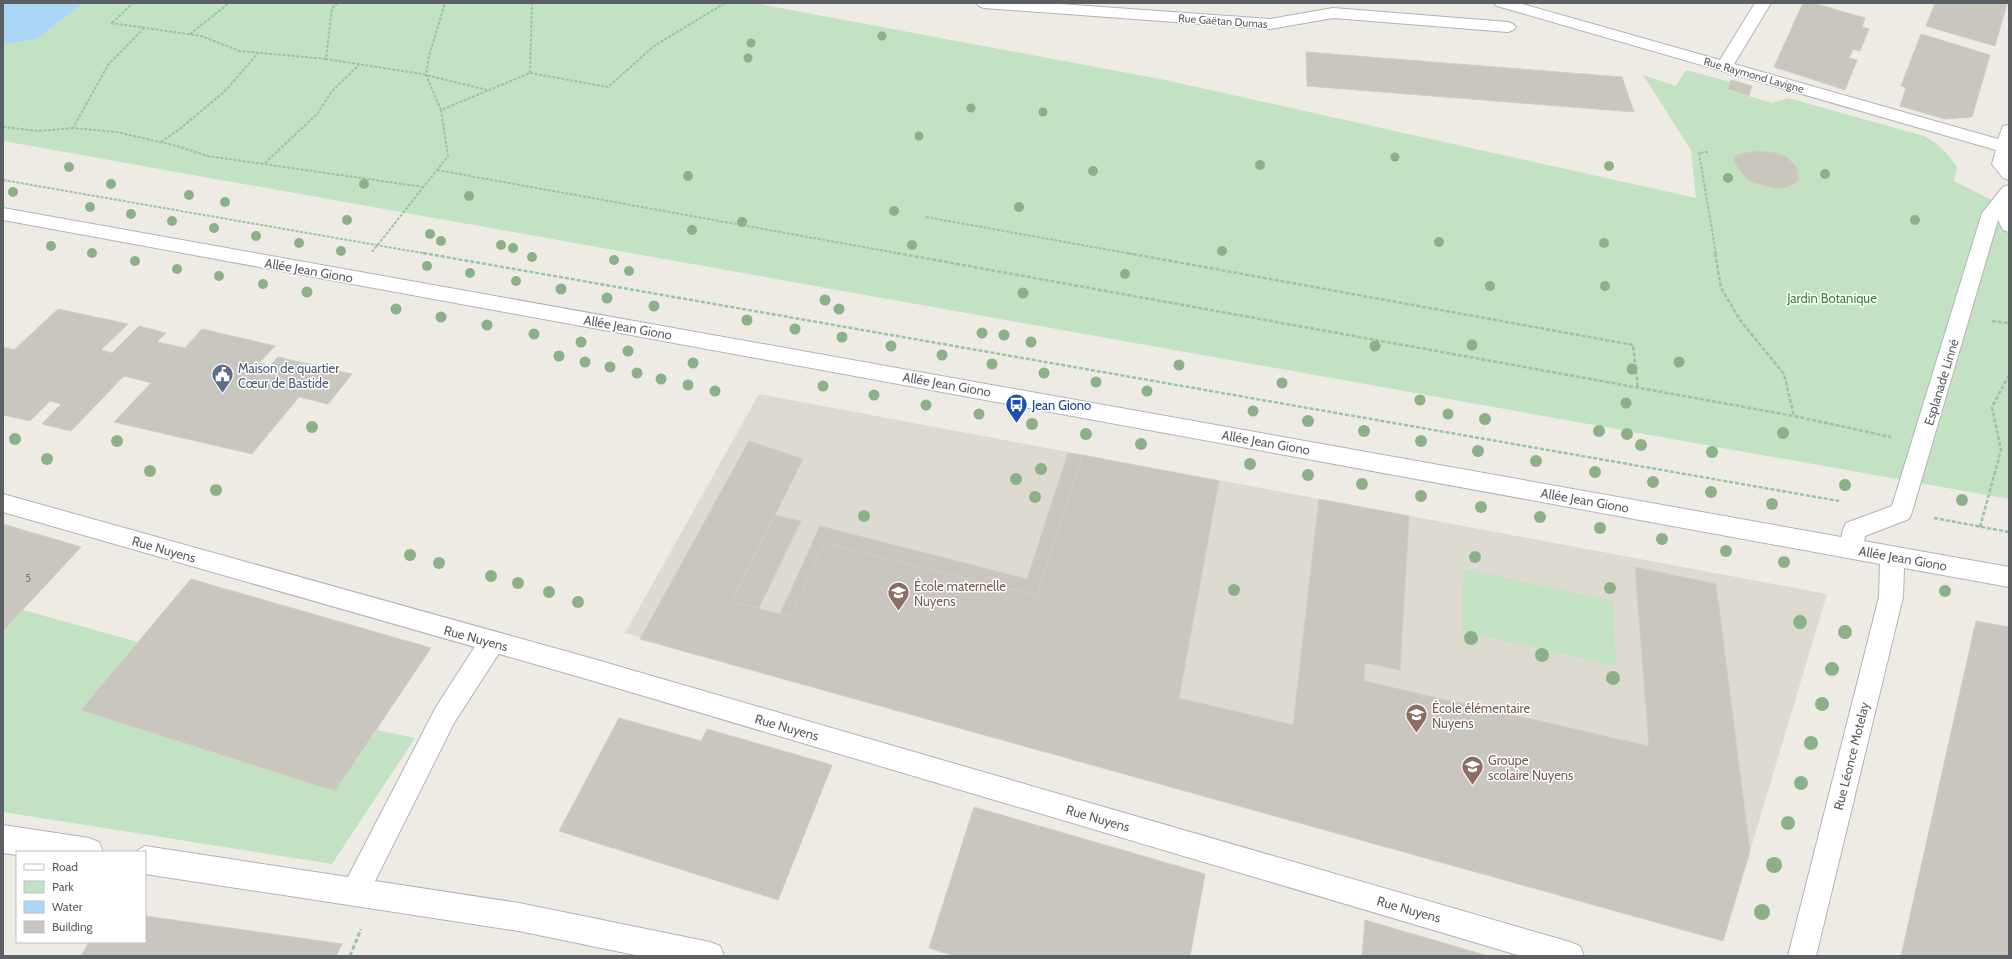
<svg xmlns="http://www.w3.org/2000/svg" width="2012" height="959" font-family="Cabin,sans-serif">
  <rect width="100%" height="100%" fill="#edebe4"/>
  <path fill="#dddad2" d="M759,394L1827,594L1723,941L625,633Z"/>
  <path fill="#c3e2c3" d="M3,3H754L1165,80L1696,198L1691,150L1643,75L1676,86L1686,70L1731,82L1728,90L1772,103L1788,98L1924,136C1939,144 1948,153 1957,167L1954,181L2009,209V499L3,141Z
    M1464,569L1613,601L1616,666L1461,631Z
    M23,610L138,642L81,710L335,791L377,730L415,738L332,864L3,812V631Z"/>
  <path fill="#aad6f7" d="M3,3H83L36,39L3,44Z"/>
  <path fill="#c9c6c0" stroke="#d1cdc3" d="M1803,3H1813L1865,18L1862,27L1869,29L1860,51L1853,49L1849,58L1857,60L1845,90L1774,67Z
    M1935,3H1978L2005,11L1995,46L1926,26Z
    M1978,3H2007L2005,11Z
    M1921,34L1990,55L1972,117L1945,119L1900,106L1906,88L1901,86Z
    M1306,52L1622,77L1634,112L1307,86Z
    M1731,80L1752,86L1749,96L1728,89Z
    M1757,151L1778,153L1787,157L1797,168L1799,179L1796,183L1784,188H1775L1752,182L1745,177L1736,165L1734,159L1738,154Z
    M58,309L128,324L101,350L112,353L139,326L166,333L157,342L185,348L202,329L275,346L259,363L270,366L278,357L352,374L328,404L299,397L252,454L114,422L151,383L124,376L71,431L42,424L61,404L50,401L30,421L3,415V347L14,350Z
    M749,441L803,459L732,601L790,617L824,543L1037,596L1082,455L1219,481L1179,698L1293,725L1319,499L1409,516L1400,670L1365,663L1364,681L1649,746L1635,567L1716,584L1750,851L1723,941L640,639Z
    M1068,453L1082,455L1037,596L824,543L790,617L780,614L820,526L1027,579Z
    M775,515L801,521L759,608L732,601Z
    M3,524L81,547L3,631Z
    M191,579L431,648L335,791L81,710Z
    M1976,621L2009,627V956H1901Z
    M619,718L701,741L707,729L832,765L778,900L559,831Z
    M974,807L1205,874L1190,956H955L929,948Z
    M145,916L342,944L336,956H81L89,942H145Z
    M1365,920L1488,956H1362Z"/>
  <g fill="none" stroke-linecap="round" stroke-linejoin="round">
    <defs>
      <path id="lane" d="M2009,185V232L2003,230L1998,220L1912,512L1909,519L1865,536L1863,548L1860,555L1852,558L1844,555C1839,545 1841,533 1846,523L1892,506L1982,213L2003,187Z
        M492,631L501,634L504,642L501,650L454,723L375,881L519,903L710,942L720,946L724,956H640L519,931L145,874V852H135L145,846L348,877L436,707L483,634Z
        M3,825L89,838L99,842L103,852H17V855L3,853Z"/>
      <path id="street" d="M976,3H1046L1270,19L1333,8L1508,22L1513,24L1516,27L1513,30L1508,32L1333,18L1270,29L984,8L979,6Z
        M1494,3H1519L1720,60L1755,3H1771L1734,64L1998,139L2003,126L2009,125V180L2003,178L1992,164L1996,150L1497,6Z
        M3,208L2009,567V587L1904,568L1903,597L1816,956H1788L1879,597L1880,564L3,220Z
        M3,494L590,658L1570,942L1580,946L1584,956H1521L590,680L3,512Z"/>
    </defs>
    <use href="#lane" stroke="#b1b4b8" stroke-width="2"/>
    <use href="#street" stroke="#b1b4b8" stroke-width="2"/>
    <path stroke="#9cc3a7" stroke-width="2" stroke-dasharray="3 1.5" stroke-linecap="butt" d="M338,3L332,8L326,59L422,74L487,90
      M111,23L201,36L240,51L326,59
      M112,23L133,3
      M144,28L108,65L73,128L117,132L177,146L208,156L423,187
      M190,34L229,3
      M530,73L532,3
      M441,110L426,75L429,56L445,3
      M3,127L39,131L73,128
      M161,142L181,128L225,91L258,53
      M1708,152L1699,153L1716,254
      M265,163L317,114L332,91L359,65
      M437,170L902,254
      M3,180L428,254
      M926,217L1132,254
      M372,252L448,156L441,110L530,73L608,87L654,46L725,3"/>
    <path stroke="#9cc3a7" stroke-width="2.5" stroke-dasharray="4 2" stroke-linecap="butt" d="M423,253L1839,501
      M897,253L1794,416
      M1127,253L1633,345L1638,388
      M1715,253L1721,288L1740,320L1784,374L1794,416L1891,437
      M1992,321L2009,323
      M1934,518L2009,532
      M1980,527L2001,450L1992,407L2009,375"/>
    <path stroke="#9cc3a7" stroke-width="3" stroke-dasharray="4.5 2.5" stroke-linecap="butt" d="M350,956L361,929"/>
    <use href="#lane" fill="#fff" fill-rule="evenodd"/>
    <use href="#street" fill="#fff" fill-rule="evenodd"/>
  </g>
  <g fill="#8cb189">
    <circle cx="882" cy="36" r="4.5"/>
    <circle cx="751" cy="43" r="4.5"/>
    <circle cx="748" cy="58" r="4.5"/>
    <circle cx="971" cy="108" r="4.5"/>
    <circle cx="1043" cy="112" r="4.5"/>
    <circle cx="919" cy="136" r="4.5"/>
    <circle cx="1395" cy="157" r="4.5"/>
    <circle cx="1260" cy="165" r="5"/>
    <circle cx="1609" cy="166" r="5"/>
    <circle cx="69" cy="167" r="5"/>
    <circle cx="1093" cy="171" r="5"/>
    <circle cx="1825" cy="174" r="5"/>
    <circle cx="688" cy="176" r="5"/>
    <circle cx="1728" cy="178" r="5"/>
    <circle cx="111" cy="184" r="5"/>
    <circle cx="364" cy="184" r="5"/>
    <circle cx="13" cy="192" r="5"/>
    <circle cx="189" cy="195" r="5"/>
    <circle cx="469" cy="196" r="5"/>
    <circle cx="225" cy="202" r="5"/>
    <circle cx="90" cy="207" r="5"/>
    <circle cx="1019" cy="207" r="5"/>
    <circle cx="894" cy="211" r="5"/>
    <circle cx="131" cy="214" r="5"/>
    <circle cx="347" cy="220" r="5"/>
    <circle cx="1915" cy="220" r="5"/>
    <circle cx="172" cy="221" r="5"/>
    <circle cx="742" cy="222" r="5"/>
    <circle cx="214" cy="228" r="5"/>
    <circle cx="692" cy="230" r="5"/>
    <circle cx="430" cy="234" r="5"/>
    <circle cx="256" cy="236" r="5"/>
    <circle cx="441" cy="241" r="5"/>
    <circle cx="1439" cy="242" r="5"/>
    <circle cx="299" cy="243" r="5"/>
    <circle cx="1604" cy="243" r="5"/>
    <circle cx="501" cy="245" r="5"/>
    <circle cx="912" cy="245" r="5"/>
    <circle cx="51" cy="246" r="5"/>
    <circle cx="513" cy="248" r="5"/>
    <circle cx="341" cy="251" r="5"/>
    <circle cx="1222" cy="251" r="5"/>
    <circle cx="92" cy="253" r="5"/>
    <circle cx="532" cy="257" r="5"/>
    <circle cx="614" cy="260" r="5"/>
    <circle cx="135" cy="261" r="5"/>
    <circle cx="427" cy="266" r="5"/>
    <circle cx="177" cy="269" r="5"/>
    <circle cx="629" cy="271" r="5"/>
    <circle cx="470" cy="273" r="5"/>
    <circle cx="1125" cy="274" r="5"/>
    <circle cx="219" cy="276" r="5"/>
    <circle cx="516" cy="281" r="5"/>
    <circle cx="263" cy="284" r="5"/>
    <circle cx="1490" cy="286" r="5"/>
    <circle cx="1605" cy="286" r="5"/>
    <circle cx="561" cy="289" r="5.5"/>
    <circle cx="307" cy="292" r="5.5"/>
    <circle cx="1023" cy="293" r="5.5"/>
    <circle cx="607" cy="298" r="5.5"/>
    <circle cx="825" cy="300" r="5.5"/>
    <circle cx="654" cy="306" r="5.5"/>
    <circle cx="396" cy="309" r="5.5"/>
    <circle cx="839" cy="309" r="5.5"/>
    <circle cx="441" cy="317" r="5.5"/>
    <circle cx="747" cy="320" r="5.5"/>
    <circle cx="487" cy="325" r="5.5"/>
    <circle cx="795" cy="329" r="5.5"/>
    <circle cx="982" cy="333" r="5.5"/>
    <circle cx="534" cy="334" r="5.5"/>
    <circle cx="1004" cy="335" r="5.5"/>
    <circle cx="842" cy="337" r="5.5"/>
    <circle cx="581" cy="342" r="5.5"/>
    <circle cx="1031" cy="342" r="5.5"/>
    <circle cx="1472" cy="345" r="5.5"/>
    <circle cx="891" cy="346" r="5.5"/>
    <circle cx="1375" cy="346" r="5.5"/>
    <circle cx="628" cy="351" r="5.5"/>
    <circle cx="942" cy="355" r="5.5"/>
    <circle cx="559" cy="356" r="5.5"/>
    <circle cx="585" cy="362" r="5.5"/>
    <circle cx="1679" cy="362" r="5.5"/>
    <circle cx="693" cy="363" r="5.5"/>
    <circle cx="992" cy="364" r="5.5"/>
    <circle cx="1179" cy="365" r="5.5"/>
    <circle cx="610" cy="367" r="5.5"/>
    <circle cx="1632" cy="369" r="5.5"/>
    <circle cx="637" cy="373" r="5.5"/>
    <circle cx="1044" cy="373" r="5.5"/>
    <circle cx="661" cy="379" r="5.5"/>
    <circle cx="1096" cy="382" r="5.5"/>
    <circle cx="1282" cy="383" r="5.5"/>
    <circle cx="688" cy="385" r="5.5"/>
    <circle cx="823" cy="386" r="5.5"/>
    <circle cx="715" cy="391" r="5.5"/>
    <circle cx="1147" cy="391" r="5.5"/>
    <circle cx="874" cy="395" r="5.5"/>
    <circle cx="1420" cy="400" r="5.5"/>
    <circle cx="1626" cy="403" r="5.5"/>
    <circle cx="926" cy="405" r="5.5"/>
    <circle cx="1253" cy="411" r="5.5"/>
    <circle cx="979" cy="414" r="5.5"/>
    <circle cx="1448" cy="414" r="5.5"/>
    <circle cx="1485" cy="419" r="6"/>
    <circle cx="1308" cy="421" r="6"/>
    <circle cx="1032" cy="424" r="6"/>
    <circle cx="312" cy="427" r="6"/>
    <circle cx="1364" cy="431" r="6"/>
    <circle cx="1599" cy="431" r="6"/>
    <circle cx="1783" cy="433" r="6"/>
    <circle cx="1086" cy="434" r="6"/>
    <circle cx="1627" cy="434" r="6"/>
    <circle cx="15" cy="439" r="6"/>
    <circle cx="117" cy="441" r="6"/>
    <circle cx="1421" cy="441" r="6"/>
    <circle cx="1141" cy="444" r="6"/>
    <circle cx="1641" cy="445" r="6"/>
    <circle cx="1478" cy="451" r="6"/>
    <circle cx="1712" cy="452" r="6"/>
    <circle cx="47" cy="459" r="6"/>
    <circle cx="1536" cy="461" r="6"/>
    <circle cx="1250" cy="464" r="6"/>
    <circle cx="1041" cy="469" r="6"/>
    <circle cx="150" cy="471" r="6"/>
    <circle cx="1595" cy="472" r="6"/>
    <circle cx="1308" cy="475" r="6"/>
    <circle cx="1016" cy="479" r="6"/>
    <circle cx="1653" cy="482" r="6"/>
    <circle cx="1362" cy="484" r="6"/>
    <circle cx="1845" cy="485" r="6"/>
    <circle cx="216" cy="490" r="6"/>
    <circle cx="1711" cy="492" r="6"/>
    <circle cx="1421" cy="496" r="6"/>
    <circle cx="1035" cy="497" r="6"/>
    <circle cx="1962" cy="500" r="6"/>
    <circle cx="1772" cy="504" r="6"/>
    <circle cx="1481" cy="507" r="6"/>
    <circle cx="864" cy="516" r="6"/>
    <circle cx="1540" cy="517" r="6"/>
    <circle cx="1600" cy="528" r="6"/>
    <circle cx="1662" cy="539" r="6"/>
    <circle cx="1726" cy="551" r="6"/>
    <circle cx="410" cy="555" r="6"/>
    <circle cx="1475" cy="557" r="6"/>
    <circle cx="1784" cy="562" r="6"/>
    <circle cx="439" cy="563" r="6"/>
    <circle cx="491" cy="576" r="6"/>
    <circle cx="518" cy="583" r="6"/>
    <circle cx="1610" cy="588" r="6"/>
    <circle cx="1234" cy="590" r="6"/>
    <circle cx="1945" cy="591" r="6"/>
    <circle cx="549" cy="592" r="6"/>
    <circle cx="578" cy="602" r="6"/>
    <circle cx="1800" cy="622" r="7"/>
    <circle cx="1845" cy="632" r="7"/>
    <circle cx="1471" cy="638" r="7"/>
    <circle cx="1542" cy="655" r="7"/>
    <circle cx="1832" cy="669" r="7"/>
    <circle cx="1613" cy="678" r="7"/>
    <circle cx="1822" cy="704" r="7"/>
    <circle cx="1811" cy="743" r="7"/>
    <circle cx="1801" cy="783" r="7"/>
    <circle cx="1788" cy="823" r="7"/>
    <circle cx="1774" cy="865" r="8"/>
    <circle cx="1762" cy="912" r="8"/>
  </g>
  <defs>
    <symbol id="civic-pin" viewBox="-11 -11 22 30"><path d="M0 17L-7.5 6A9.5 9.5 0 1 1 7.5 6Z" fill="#5c6f8a" stroke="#fff"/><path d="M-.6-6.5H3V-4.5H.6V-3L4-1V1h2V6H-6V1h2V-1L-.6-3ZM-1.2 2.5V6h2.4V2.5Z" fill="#fff"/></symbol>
    <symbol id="bus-pin" viewBox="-11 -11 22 30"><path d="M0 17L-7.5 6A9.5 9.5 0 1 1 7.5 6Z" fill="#1a4fb4" stroke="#fff"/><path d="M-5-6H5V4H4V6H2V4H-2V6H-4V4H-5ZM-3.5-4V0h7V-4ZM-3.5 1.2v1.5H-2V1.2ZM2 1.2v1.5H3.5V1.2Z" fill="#fff"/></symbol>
    <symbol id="school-pin" viewBox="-11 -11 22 30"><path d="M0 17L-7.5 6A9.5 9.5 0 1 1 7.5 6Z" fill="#8d6e63" stroke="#fff"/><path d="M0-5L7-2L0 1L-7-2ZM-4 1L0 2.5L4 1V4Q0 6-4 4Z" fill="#fff"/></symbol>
  </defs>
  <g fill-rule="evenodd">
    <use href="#civic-pin" x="210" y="362" width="25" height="34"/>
    <use href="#bus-pin" x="1004" y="392" width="25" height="34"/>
    <use href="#school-pin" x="886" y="580" width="25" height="34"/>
    <use href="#school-pin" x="1404" y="702" width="25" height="34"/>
    <use href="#school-pin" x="1460" y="754" width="25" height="34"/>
  </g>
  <g text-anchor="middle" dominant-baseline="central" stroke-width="3" stroke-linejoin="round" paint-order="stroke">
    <g font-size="11" fill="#5c5f63" stroke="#fff">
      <text transform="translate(1223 21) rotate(4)">Rue Gaëtan Dumas</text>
      <text transform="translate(1754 75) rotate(16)">Rue Raymond Lavigne</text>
    </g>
    <g font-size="11" fill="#77797a">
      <text x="28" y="578">5</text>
    </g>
    <g font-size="13" fill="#5c5f63" stroke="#fff">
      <text transform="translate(309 270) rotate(10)">Allée Jean Giono</text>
      <text transform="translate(628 327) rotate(10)">Allée Jean Giono</text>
      <text transform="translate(1941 382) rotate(-73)">Esplanade Linné</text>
      <text transform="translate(947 384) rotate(10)">Allée Jean Giono</text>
      <text transform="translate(1266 442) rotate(10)">Allée Jean Giono</text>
      <text transform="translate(1585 500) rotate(10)">Allée Jean Giono</text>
      <text transform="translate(164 549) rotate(16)">Rue Nuyens</text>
      <text transform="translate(1903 558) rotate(10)">Allée Jean Giono</text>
      <text transform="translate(476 638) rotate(15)">Rue Nuyens</text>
      <text transform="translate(787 727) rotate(16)">Rue Nuyens</text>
      <text transform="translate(1851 756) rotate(-76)">Rue Léonce Motelay</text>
      <text transform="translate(1098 818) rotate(16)">Rue Nuyens</text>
      <text transform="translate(1409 909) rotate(16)">Rue Nuyens</text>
    </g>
    <g font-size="13" fill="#3d813f" stroke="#fff">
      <text x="1832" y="298">Jardin Botanique</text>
    </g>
    <g font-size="13" fill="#4e5e75" stroke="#fff" text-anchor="start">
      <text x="238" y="368">Maison de quartier<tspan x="238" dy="15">Cœur de Bastide</tspan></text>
    </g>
    <g font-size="13" fill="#164399" stroke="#fff" text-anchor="start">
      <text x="1032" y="405">Jean Giono</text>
    </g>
    <g font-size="13" fill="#785e54" stroke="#fff" text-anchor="start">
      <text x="914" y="586">École maternelle<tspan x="914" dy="15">Nuyens</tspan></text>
      <text x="1432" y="708">École élémentaire<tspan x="1432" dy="15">Nuyens</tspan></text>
      <text x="1488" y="760">Groupe<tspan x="1488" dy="15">scolaire Nuyens</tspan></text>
    </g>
  </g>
  <rect width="2012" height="959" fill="none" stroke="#5c5f63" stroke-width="8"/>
  <rect x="16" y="851" width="130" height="92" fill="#ffffff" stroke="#bebfc1"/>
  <rect x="24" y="864" width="20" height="6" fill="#ffffff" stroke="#bebfc1"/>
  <text x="52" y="871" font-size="12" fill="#5c5f63">Road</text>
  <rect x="24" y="881" width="20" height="12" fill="#c3e2c3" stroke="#bebfc1"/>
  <text x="52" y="891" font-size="12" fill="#5c5f63">Park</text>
  <rect x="24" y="901" width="20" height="12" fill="#aad6f7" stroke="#bebfc1"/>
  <text x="52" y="911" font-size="12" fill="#5c5f63">Water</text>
  <rect x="24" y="921" width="20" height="12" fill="#c9c6c0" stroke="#bebfc1"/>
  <text x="52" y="931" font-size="12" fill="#5c5f63">Building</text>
</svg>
